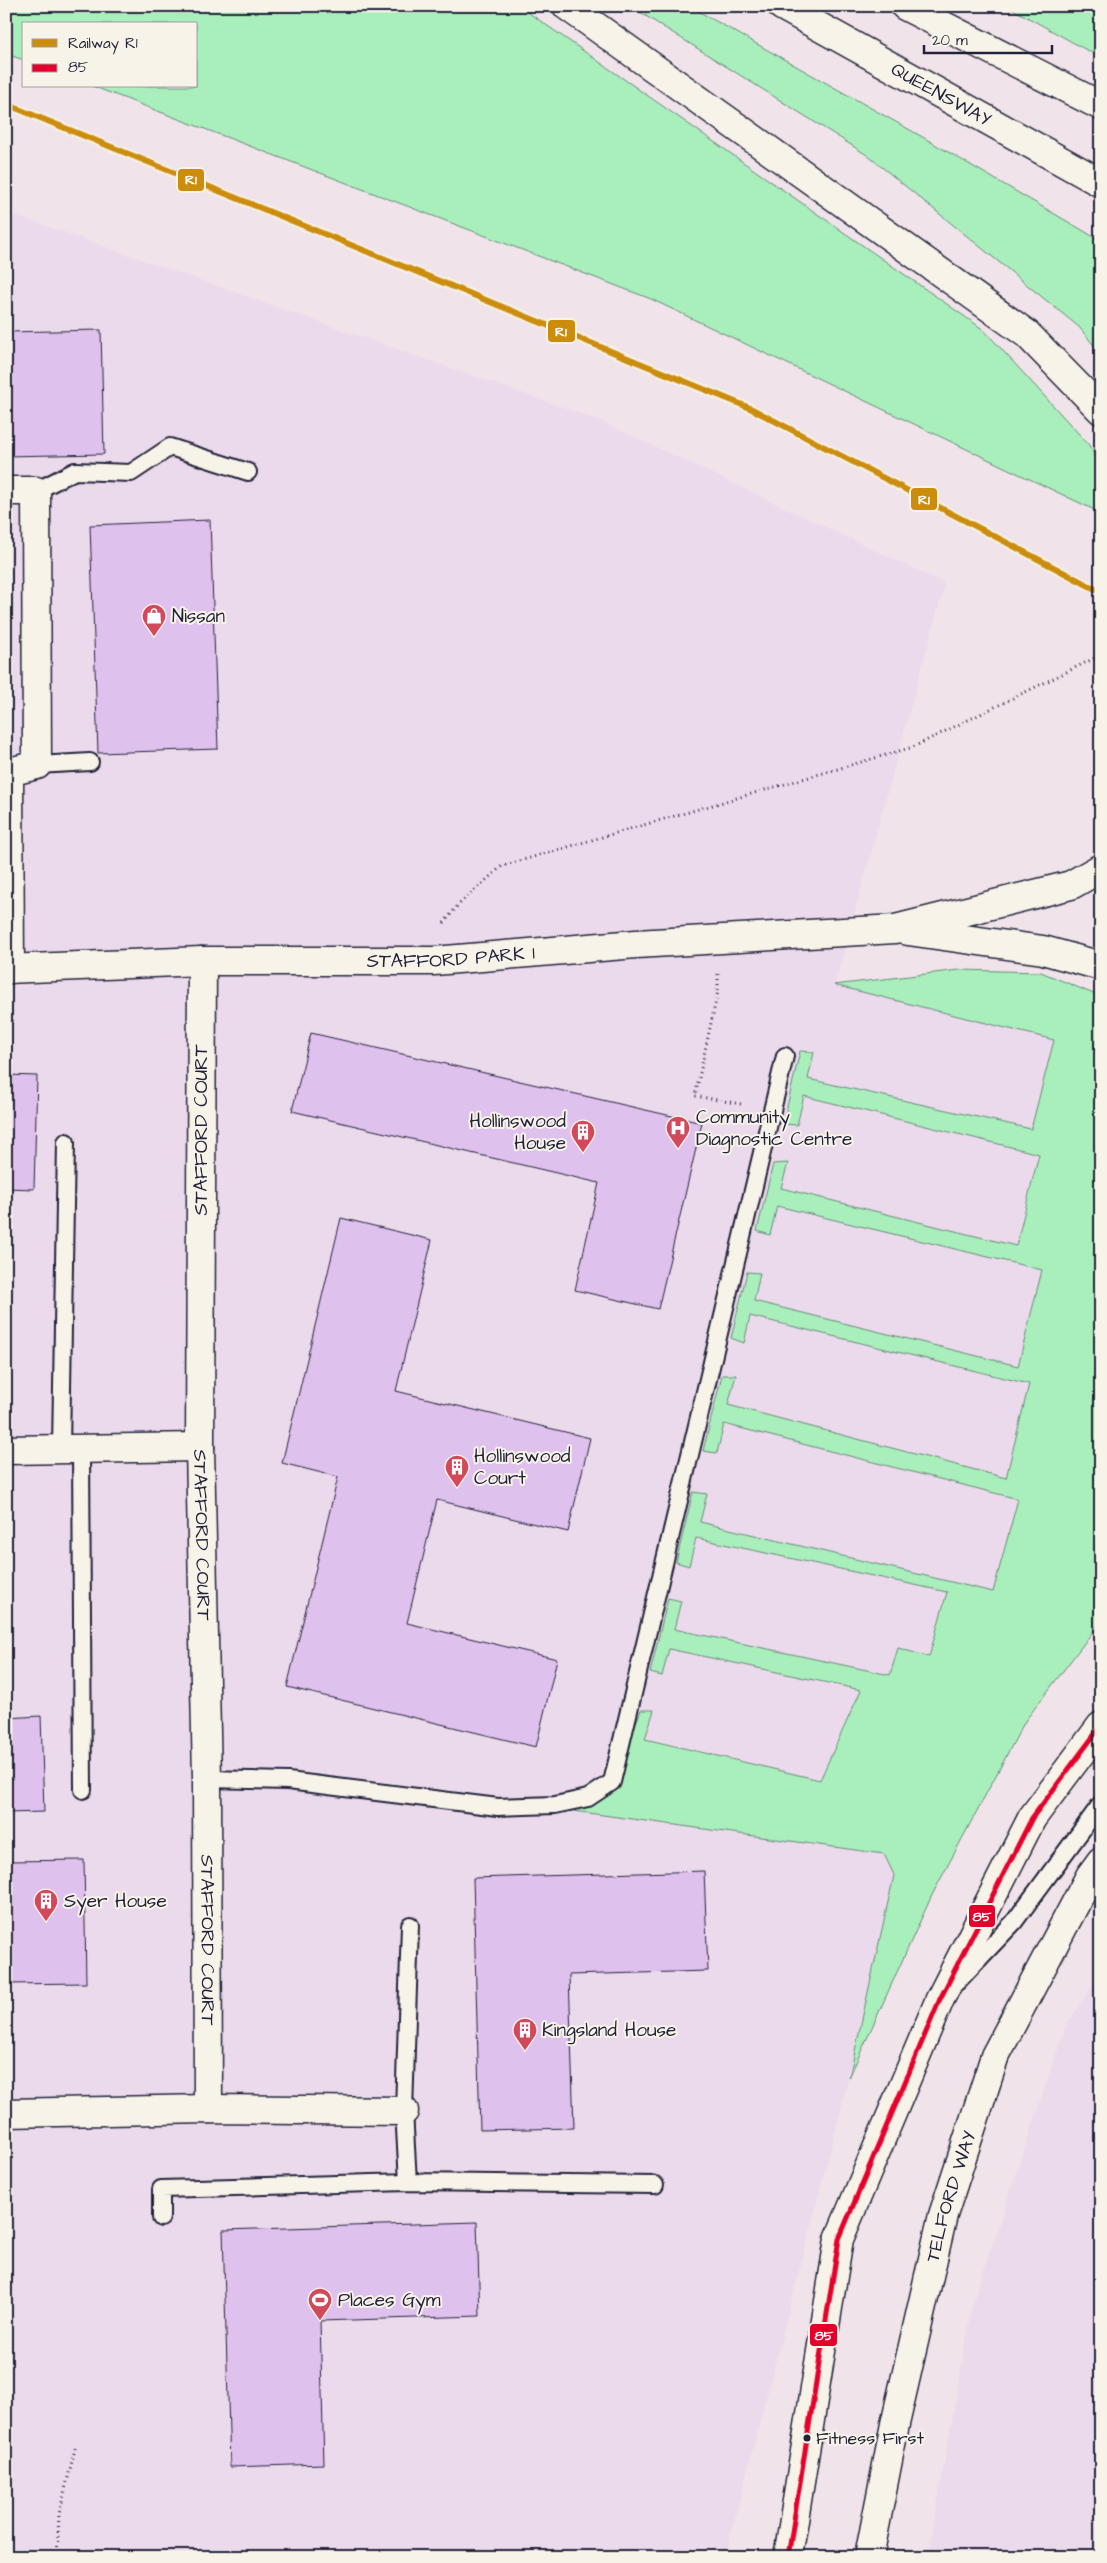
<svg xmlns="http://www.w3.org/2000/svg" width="1107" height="2563" font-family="'Architects Daughter',sans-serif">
  <rect width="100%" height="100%" fill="#f0e4ea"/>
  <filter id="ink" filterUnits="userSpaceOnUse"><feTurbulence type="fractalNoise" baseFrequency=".02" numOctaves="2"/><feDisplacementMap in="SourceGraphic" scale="10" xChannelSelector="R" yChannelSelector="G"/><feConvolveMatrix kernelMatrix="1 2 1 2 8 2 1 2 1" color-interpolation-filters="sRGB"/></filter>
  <g filter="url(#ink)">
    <path fill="#ebdaeb" d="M6,212L596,419L945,583L835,984L1054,1040L1031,1130L808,1079L814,1052L801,1051L783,1123L797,1125L804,1096L1039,1154L1015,1246L781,1188L787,1163L770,1235L777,1206L1043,1270L1018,1366L754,1301L760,1273L747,1272L731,1338L744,1342L750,1316L1030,1384L1006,1479L728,1405L735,1375H722L703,1451L717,1452L724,1424L1018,1499L993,1592L700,1522L694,1492L689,1566L696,1538L948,1592L929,1657L891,1675L674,1629L681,1601L668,1598L650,1673L662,1676L669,1649L861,1690L820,1780L645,1738L575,1811L884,1853L894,1875L849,2078L725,2557H6Z
      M1101,1971V2557H928L972,2305L1065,2028Z"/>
    <path fill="#a9efbb" stroke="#66887b" d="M6,6H519L984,330L1089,445L1101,468V513L651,299L92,86H196V24H24V60L6,54Z
      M630,6H689L919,135L1101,241V354L1079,327L867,155Z
      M1007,6H1101V58Z
      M959,970L1041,972L1101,997V1621L1025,1721L932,1895L849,2078L894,1875L884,1854L574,1811L569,1797L600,1783L621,1762L641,1710H654L645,1739L820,1780L861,1690L669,1649L662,1676L650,1673L668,1598L681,1601L674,1629L890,1675L898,1648L929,1657L947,1592L696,1538L689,1566L676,1562L693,1492L707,1494L700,1522L993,1592L1018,1499L724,1424L717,1453L703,1451L722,1375H736L728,1405L1006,1478L1029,1384L750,1316L744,1343L731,1338L747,1272L760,1273L754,1301L1018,1366L1042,1270L777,1206L770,1235L757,1231L773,1164L788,1163L781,1188L1016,1246L1039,1154L804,1096L797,1125L783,1124L800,1051L814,1052L808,1079L1031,1129L1054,1040L834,985Z"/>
    <path fill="#dfc1ee" stroke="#22223b" d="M101,330L104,454L6,456V332Z
      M210,520L218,749L98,753L90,525Z
      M311,1033L702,1123L658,1309L575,1290L599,1183L292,1111Z
      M6,1075L37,1076L34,1189L6,1188Z
      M341,1218L432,1240L396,1391L590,1438L568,1532L437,1500L407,1623L557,1659L536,1747L287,1687L338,1477L282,1463Z
      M41,1716L44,1812L6,1813V1718Z
      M84,1860L86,1983L6,1984V1861Z
      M704,1871L708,1971L569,1975L574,2128L480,2130L473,1878Z
      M477,2222L480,2316L320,2321L324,2464L230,2467L223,2230Z"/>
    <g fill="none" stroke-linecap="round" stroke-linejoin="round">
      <defs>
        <path id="service" d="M36,491L75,471L131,473L170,447L248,472
          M37,765L90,762
          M61,1449L66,1142
          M81,1449L83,1790
          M207,1779L288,1781L498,1807L555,1805L588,1798L612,1782L785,1056
          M410,1925L404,2111L408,2182L655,2185
          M957,1982L1014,1922L1101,1804
          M161,2218V2189L408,2182"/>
        <g id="minor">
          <path d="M6,491H36L37,765L9,772L10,969"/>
          <path d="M908,931L1043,950L1101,966"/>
          <path id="s1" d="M202,961L200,1447L207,1779L208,2109"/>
          <path id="s2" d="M6,969L202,961H434L636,944L895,929L1071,885L1101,868"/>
          <path d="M6,1450L200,1447"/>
          <path d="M6,2113L208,2109L404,2111"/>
        </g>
        <g id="primary">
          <path d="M788,2557L839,2239L940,1999L1032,1818L1101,1726"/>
          <path id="s3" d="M869,2557L895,2424L943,2215L995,2056L1090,1876L1101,1861"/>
        </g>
        <g id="trunk">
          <path d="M567,6L1027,334L1101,410"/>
          <path id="s4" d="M782,6L1101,183"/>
          <path d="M905,6L1101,106"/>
        </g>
      </defs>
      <use href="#service" stroke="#22223b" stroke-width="20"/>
      <use href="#minor" stroke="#22223b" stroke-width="31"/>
      <use href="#primary" stroke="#22223b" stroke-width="31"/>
      <use href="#trunk" stroke="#22223b" stroke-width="31"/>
      <path stroke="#22223b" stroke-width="3" stroke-dasharray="1 4" stroke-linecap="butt" d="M444,923L458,905L502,866L913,747L1101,655
        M718,974V991L695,1096L741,1104
        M57,2557L59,2514L76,2445
        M729,2557L752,2549"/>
      <use href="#service" stroke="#f7f3e8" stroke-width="16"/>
      <use href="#minor" stroke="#f7f3e8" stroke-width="28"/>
      <use href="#primary" stroke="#f7f3e8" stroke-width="28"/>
      <use href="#trunk" stroke="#f7f3e8" stroke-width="28"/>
      <defs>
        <path id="bus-1" d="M788,2557L839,2239L940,1999L1032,1818L1101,1726"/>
      </defs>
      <use href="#bus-1" stroke="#f7f3e8" stroke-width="9"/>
      <use href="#bus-1" stroke="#e4002b" stroke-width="5"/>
      <defs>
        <path id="rail-1" d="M6,104L750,408L1101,592"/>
      </defs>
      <use href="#rail-1" stroke="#f7f3e8" stroke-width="10"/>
      <use href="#rail-1" stroke="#cc8c0c" stroke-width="6"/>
    </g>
  </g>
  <defs>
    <symbol id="shop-pin" viewBox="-11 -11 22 30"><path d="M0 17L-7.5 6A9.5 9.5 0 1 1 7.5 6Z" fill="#d1495b" stroke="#f7f3e8"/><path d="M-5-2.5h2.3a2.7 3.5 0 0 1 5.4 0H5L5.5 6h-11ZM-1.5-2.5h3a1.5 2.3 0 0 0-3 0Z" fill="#fff"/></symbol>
    <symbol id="hospital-pin" viewBox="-11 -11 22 30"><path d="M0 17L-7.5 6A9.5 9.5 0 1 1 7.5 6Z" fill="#d1495b" stroke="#f7f3e8"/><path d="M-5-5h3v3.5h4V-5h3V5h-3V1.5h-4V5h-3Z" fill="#fff"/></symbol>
    <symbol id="building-pin" viewBox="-11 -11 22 30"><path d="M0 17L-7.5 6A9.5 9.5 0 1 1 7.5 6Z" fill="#d1495b" stroke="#f7f3e8"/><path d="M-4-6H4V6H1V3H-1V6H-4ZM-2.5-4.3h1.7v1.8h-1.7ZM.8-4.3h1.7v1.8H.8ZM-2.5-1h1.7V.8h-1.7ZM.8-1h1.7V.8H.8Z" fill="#fff"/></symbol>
    <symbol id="stadium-pin" viewBox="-11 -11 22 30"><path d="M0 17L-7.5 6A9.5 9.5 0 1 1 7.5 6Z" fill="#d1495b" stroke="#f7f3e8"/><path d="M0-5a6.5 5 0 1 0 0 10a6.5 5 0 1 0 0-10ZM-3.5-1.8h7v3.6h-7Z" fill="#fff"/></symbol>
  </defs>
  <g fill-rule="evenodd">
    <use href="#shop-pin" x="140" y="602" width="28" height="38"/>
    <use href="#hospital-pin" x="664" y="1114" width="28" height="38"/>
    <use href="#building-pin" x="569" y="1118" width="28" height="38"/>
    <use href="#building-pin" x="443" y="1453" width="28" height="38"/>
    <use href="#building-pin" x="32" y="1887" width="28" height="38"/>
    <use href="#building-pin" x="511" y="2016" width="28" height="38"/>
    <use href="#stadium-pin" x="306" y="2286" width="28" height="38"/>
  </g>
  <circle fill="#22223b" stroke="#f7f3e8" stroke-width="2" cx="807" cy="2438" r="4.5"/>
  <g text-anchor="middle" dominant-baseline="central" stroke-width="4" stroke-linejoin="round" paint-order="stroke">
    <g font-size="18" fill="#22223b" stroke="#f7f3e8" text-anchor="start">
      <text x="816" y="2438">Fitness First</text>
    </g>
    <g font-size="19" fill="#22223b" stroke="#f7f3e8">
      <text stroke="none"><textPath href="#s4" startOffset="182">QUEENSWAY</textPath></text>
      <text stroke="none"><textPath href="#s2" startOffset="445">STAFFORD PARK 1</textPath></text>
      <text transform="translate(201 1130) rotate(-90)">STAFFORD COURT</text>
      <text stroke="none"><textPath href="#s1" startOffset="574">STAFFORD COURT</textPath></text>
      <text stroke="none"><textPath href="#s1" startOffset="979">STAFFORD COURT</textPath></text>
      <text stroke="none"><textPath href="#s3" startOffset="370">TELFORD WAY</textPath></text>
    </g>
    <g font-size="19" fill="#22223b" stroke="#f7f3e8" text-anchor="start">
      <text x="172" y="616">Nissan</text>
      <text x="696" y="1117">Community<tspan x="696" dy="22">Diagnostic Centre</tspan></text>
      <text x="566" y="1121" text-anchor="end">Hollinswood<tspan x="566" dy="22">House</tspan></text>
      <text x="474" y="1456">Hollinswood<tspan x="474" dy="22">Court</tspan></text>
      <text x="64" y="1901">Syer House</text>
      <text x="542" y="2030">Kingsland House</text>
      <text x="338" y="2300">Places Gym</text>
    </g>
  </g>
  <g stroke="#f7f3e8" stroke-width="2">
    <rect x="177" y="168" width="28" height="24" rx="5" fill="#cc8c0c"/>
    <rect x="547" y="319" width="29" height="24" rx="5" fill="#cc8c0c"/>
    <rect x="910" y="487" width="28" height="24" rx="5" fill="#cc8c0c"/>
    <rect x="968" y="1904" width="28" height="24" rx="5" fill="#e4002b"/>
    <rect x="809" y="2323" width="29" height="24" rx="5" fill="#e4002b"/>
  </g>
  <g font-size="14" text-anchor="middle" font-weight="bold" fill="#fff">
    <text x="191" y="184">R1</text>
    <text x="561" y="336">R1</text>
    <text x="924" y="504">R1</text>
    <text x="982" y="1921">85</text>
    <text x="824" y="2340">85</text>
  </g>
  <rect width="1107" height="2563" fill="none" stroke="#f7f3e8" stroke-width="25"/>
  <rect x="12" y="12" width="1082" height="2538" fill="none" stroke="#22223b" stroke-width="2" filter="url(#ink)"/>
  <rect x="22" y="22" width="175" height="65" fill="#f7f3e8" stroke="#a29fa3"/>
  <rect x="32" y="39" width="25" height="8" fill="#cc8c0c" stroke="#a29fa3"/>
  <text x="68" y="48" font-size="15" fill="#22223b">Railway R1</text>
  <rect x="32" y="64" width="25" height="8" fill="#e4002b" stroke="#a29fa3"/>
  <text x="68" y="72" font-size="15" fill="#22223b">85</text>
  <path d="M924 45v8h128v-8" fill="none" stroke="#22223b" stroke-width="2.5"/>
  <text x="932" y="45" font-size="15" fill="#22223b" stroke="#f7f3e8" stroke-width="4" paint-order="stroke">20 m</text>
</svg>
